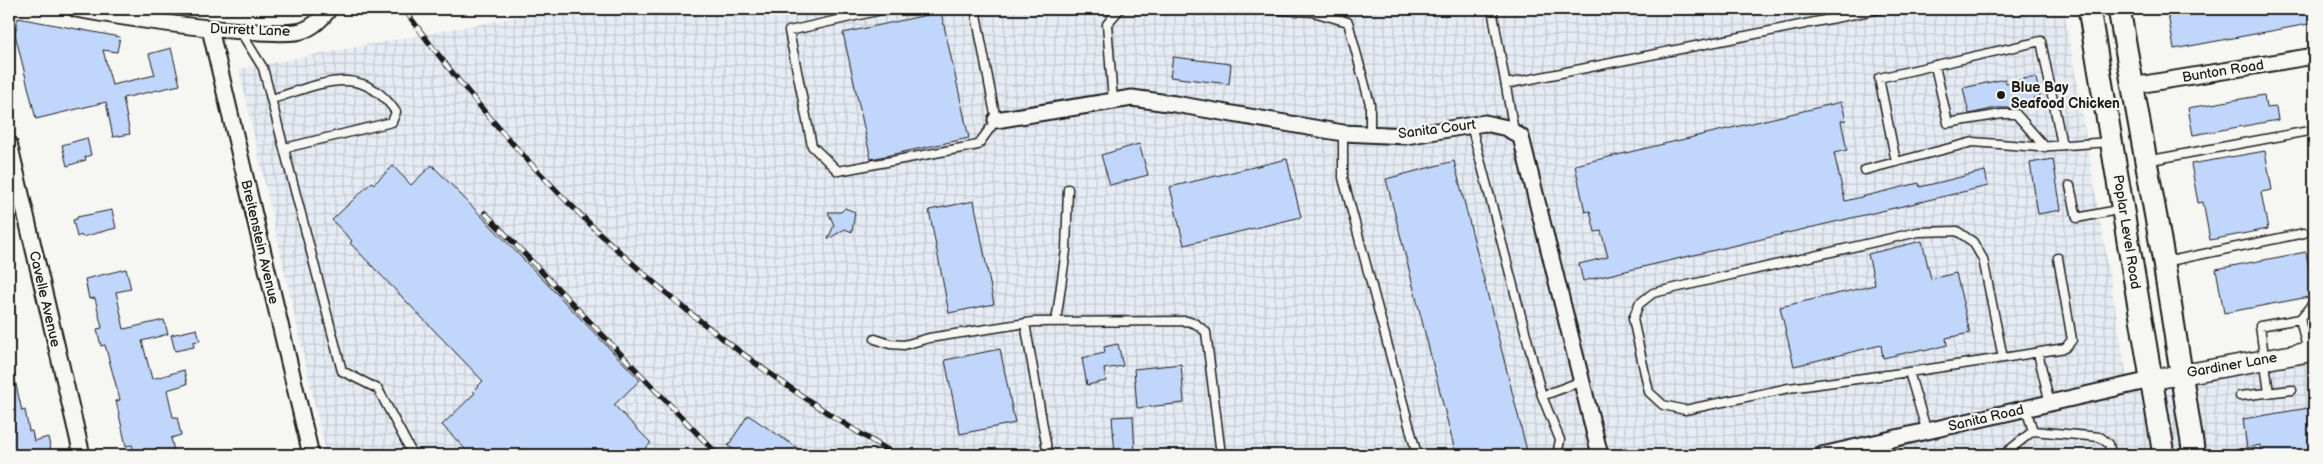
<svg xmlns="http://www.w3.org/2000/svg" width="2323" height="464" font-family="'Balsamiq Sans',sans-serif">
  <defs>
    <pattern id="industrial-grid" width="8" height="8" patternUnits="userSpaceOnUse" patternTransform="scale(1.25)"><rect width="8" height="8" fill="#e6ecf4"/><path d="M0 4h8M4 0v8" fill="none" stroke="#c5cad1"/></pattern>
  </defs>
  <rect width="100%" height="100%" fill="#f6f6f2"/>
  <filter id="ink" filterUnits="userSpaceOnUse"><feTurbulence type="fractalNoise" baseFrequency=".02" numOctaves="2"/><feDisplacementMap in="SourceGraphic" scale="10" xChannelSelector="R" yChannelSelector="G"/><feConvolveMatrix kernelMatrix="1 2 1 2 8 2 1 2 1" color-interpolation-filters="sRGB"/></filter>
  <g filter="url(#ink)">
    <path fill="url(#industrial-grid)" d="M560,9H2064L2129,389L2314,358V455H326L239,69Z"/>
    <path fill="#c0d6fa" stroke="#1c1c1c" d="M2167,9H2314V23L2174,49Z
      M941,12L969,138L871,159L843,33Z
      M18,18L120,37L117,52L103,50L112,85L155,75L149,54L171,48L180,85L123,98L130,134L113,137L106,102L36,119L15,34Z
      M1173,57L1231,64L1229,84L1170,77Z
      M2028,78H2036L2040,97L2033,98L2034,100L2011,105L2012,108H1996L1969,114L1963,88L2005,79L2006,83Z
      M2264,95L2266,108L2276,107L2278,120L2193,135L2188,108Z
      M1841,102L1846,120L1841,121L1847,150L1834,153L1845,201L1919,183L1920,187L1985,171L1988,186L1583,281L1579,264L1608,257L1601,231L1595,232L1590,211L1585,212L1575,165Z
      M87,138L91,155L85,157L86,160L67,166L62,145Z
      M1139,144L1148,175L1110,185L1101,155Z
      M2265,151L2272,190L2261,192L2268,229L2210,240L2203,202L2198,203L2191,164Z
      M1287,159L1301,217L1184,245L1170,187Z
      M2053,159L2061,210L2038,214L2030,163Z
      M1454,161L1528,455H1456L1386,179Z
      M432,165L640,380L614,405L651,443L638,455H471L442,425L475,393L473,391L483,381L350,243L352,241L332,220L372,182L374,184L393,166L411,185Z
      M974,201L994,304L949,313L929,210Z
      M845,208L855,212L852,232L845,229L828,239L834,225L828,212H841Z
      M112,210L116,228L82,237L81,235L77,237L73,220L77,219V217Z
      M1922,241L1931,279L1956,273L1970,333L1946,338L1947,345L1924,351L1923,349L1883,358L1881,345L1794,366L1780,307L1875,285L1868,254Z
      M2306,252L2314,296L2224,313L2216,269Z
      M126,269L131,289L116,292L124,329L164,320L168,334L142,341L152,379L184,370L187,384L167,390L173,417H177L181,435L171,438L175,455H135L132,445L126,446L116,401L120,400L105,345L101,346L97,329L102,328L95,298L89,299L85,279Z
      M197,329L200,341L193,342L194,347L175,351L171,335Z
      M1118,344L1123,366L1104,369L1106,381L1087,385L1082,358L1105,353L1104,347Z
      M1000,349L1015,423L960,434L945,360Z
      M1181,364L1184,403L1137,408L1134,369Z
      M9,376H14L22,411L25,410L29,431H32L34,441L48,437L52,455H9Z
      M2314,407V455H2262L2260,445L2247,448L2243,419Z
      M748,415L808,455H742L728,446Z
      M1133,416L1135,455H1115L1112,417Z"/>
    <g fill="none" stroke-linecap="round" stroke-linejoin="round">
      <defs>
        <path id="service" d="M886,9L789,31L812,146L838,171L978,145L996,120L975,9
          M1267,9L1313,12L1348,22L1370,104V134
          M1492,9L1514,131
          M240,31L263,68L342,371L378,389L413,455
          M1935,66L1948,123L2002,114H2016L2045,147
          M1506,84L1880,9
          M272,99C319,85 361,61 396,112L392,122L285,148
          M1113,101L1107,24L1120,9
          M1471,125L1542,396
          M1343,133V178L1417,455
          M2146,161L2314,130
          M1896,162L1879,78L2041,41L2062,145
          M1865,170L1973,142L2038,147L2110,142
          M2070,186L2077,218L2122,209
          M2165,262L2304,233
          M2300,319L2314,302
          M1056,322L1066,250L1068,189
          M1025,323L1048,455
          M875,339L890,344L904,345L929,338L1033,322L1187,321L1196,324L1206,332L1221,455
          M2038,353L2050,404
          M1909,372L2003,358
          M2269,393L2260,326L2300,319L2308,352
          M2240,396L2292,390
          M2026,409L2033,431L2100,437L2109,444L2111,455
          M1927,432L1909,372L1789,388L1685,410L1663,405L1649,392L1633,319L1639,304L1653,293L1918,232L1957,231L1973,242L1983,259L2003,358L2065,348L2072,340L2058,258
          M1557,455L1560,440L1542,396L1582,381
          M2003,455L2033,431"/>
        <path id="minor" d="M76,9C132,19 186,27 243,31C260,32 279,34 296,32C311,30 321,20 329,9
          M210,29L311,455
          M2132,86L2314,56
          M996,120L1132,98L1175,104L1343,133L1406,136L1485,123L1507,128L1521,137L1600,455
          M9,143L82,455
          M1822,455L2151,380"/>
        <path id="tertiary" d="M2151,380L2314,351"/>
        <path id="secondary" d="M2089,9L2164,455
          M2119,9L2163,257L2194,455"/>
      </defs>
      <use href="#service" stroke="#1c1c1c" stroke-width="11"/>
      <use href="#minor" stroke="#1c1c1c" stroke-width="19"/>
      <use href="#tertiary" stroke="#1c1c1c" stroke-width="22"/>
      <use href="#secondary" stroke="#1c1c1c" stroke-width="25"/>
      <use href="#service" stroke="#f6f6f2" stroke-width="8"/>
      <use href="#minor" stroke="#f6f6f2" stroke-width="15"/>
      <use href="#tertiary" stroke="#f6f6f2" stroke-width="19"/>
      <use href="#secondary" stroke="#f6f6f2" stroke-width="21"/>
      <defs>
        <path id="rail" d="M404,9C537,193 700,341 896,455
          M485,213L718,455"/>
      </defs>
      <use href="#rail" stroke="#1c1c1c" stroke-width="5.5"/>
      <use href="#rail" stroke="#f6f6f2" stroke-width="4" stroke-dasharray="11" stroke-linecap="butt"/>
    </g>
  </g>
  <circle fill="#1c1c1c" stroke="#f6f6f2" stroke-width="2" cx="2001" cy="95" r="5"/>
  <g text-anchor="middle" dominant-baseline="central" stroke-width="4.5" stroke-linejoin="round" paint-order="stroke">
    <g font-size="14" fill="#1c1c1c" stroke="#f6f6f2">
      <text transform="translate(250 30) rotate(2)">Durrett Lane</text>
      <text transform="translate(2223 71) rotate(-9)">Bunton Road</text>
      <text transform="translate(1437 129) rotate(-7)">Sanita Court</text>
      <text transform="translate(2127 232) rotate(81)">Poplar Level Road</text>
      <text transform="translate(260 242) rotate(77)">Breitenstein Avenue</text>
      <text transform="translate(45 299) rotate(77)">Cavelle Avenue</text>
      <text transform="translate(2232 365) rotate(-10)">Gardiner Lane</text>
      <text transform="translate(1986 418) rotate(-13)">Sanita Road</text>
    </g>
    <g font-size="14" font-weight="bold" fill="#1c1c1c" stroke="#f6f6f2" text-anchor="start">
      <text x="2011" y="87">Blue Bay<tspan x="2011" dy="16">Seafood Chicken</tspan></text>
    </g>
  </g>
  <rect width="2323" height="464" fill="none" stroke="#f6f6f2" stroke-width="30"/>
  <rect x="15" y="15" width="2293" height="434" fill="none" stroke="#1c1c1c" stroke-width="2" filter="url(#ink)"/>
</svg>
